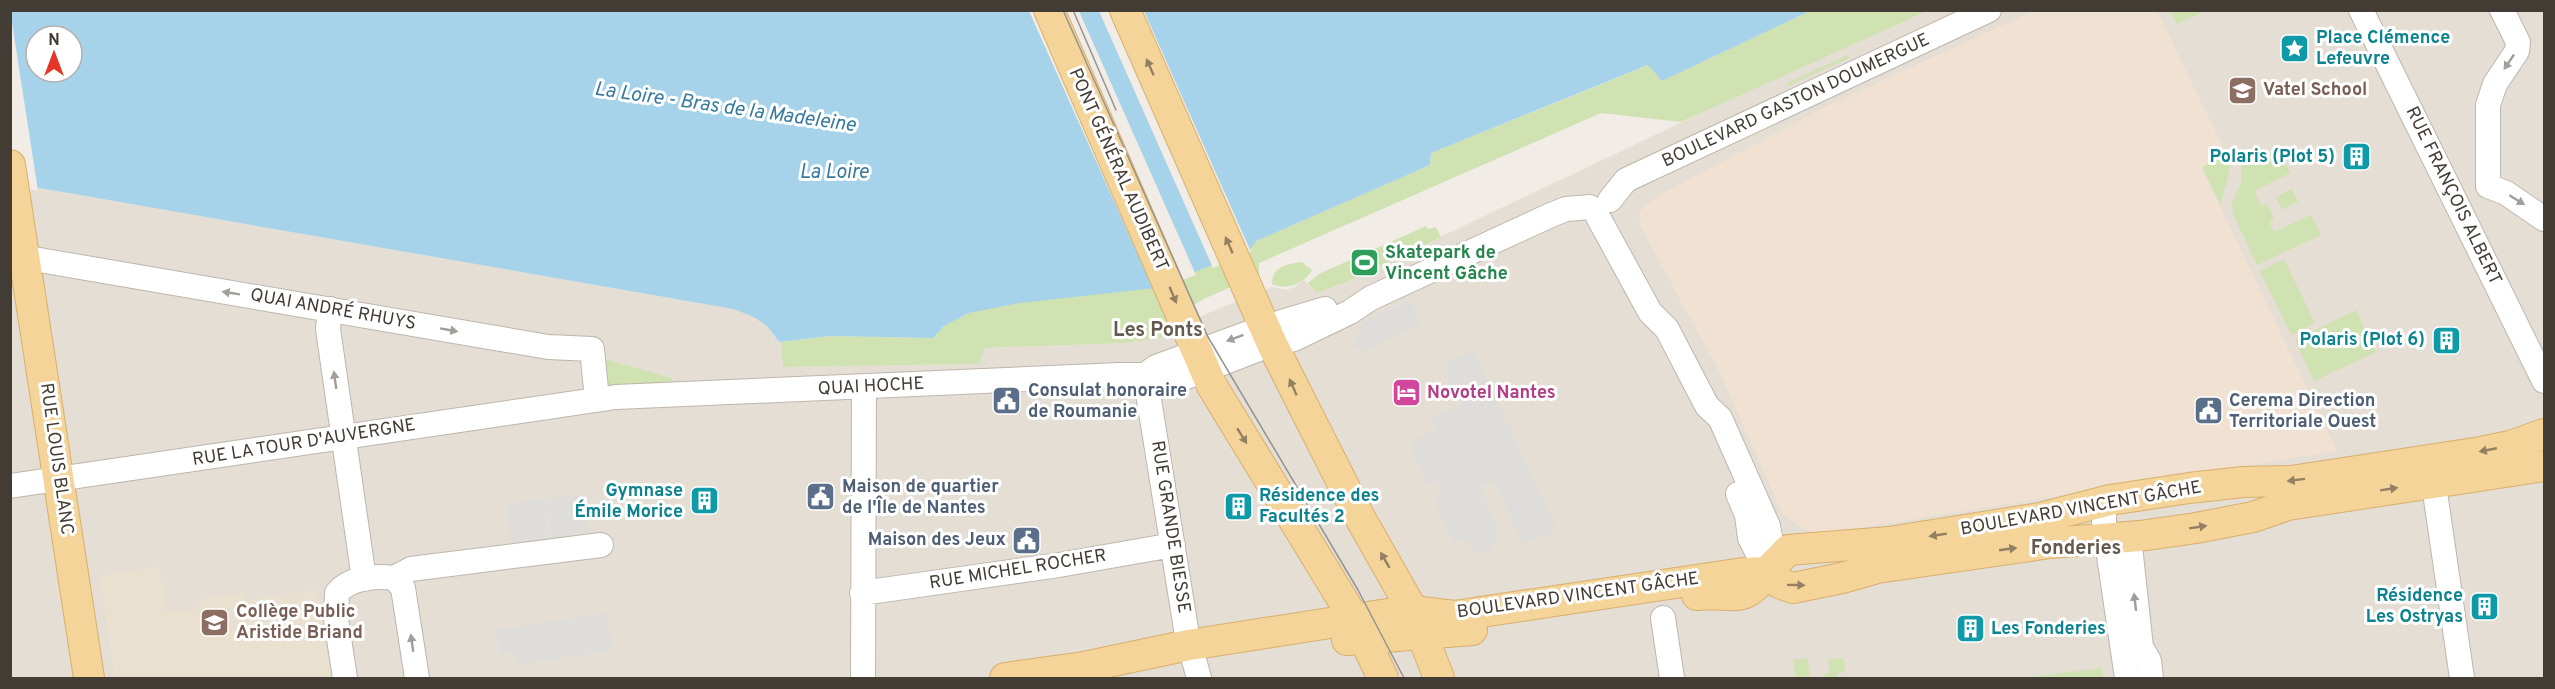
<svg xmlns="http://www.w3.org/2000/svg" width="2555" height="689" font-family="Overpass,sans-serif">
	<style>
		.residential { fill: #e4ded4 }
		.commercial { fill: #f1e1d2 }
		.education { fill: #e9e0d0 }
		.green { fill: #d0e2b1 }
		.parking { fill: #dfddda }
		.water { fill: #a6d3e9; fill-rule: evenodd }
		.pier { fill: #f1ece5 }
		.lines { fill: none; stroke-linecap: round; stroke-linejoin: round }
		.minor-casing { stroke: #beb6ac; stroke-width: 26 }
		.major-casing { stroke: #d8af6c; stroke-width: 32 }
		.minor { stroke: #fff; stroke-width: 24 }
		.major { stroke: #f5d49a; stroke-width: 30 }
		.tram { stroke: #949494; stroke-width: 1.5 }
		.oneway { fill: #a19e9a }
		.oneway2 { fill: #938062 }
		.labels { text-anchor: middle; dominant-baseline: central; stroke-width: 6; stroke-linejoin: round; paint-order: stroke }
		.culture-label { font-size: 18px; font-weight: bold; fill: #0d838f; stroke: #fff; text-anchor: end }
		.education-label { font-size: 18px; font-weight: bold; fill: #785e54; stroke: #fff; text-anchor: start }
		.street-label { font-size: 18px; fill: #433c35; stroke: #fff }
		.leisure-label { font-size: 18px; font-weight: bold; fill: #27864d; stroke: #fff; text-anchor: start }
		.service-label { font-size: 18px; font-weight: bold; fill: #4e5e75; stroke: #fff; text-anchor: start }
		.hotel-label { font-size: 18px; font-weight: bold; fill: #b23c85; stroke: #fff; text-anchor: start }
		.water-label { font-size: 20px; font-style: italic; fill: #377a9d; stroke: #fff }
		.neighbourhood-label { font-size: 20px; font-weight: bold; fill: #64594e; stroke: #fff }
	</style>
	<rect width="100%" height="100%" fill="#f1ece5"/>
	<!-- residential -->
	<path class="residential" d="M1927,11h617v667h-2533v-495l722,126 22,8 15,11 8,13 3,1 3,25 195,-3 6,-16 139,-5 38,-6 5,-7 105,-43 14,3 9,-3 9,-7 12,13 23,-8 417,-198z"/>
	<!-- commercial -->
	<path class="commercial" d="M2034,11h123l70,144 -25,13 135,283 -522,84 -32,-20 -63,-142 -81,-149 1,-13 19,-16 170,-90z"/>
	<!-- education -->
	<path class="education" d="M159,566l8,47 30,-4 2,-10 44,-6 1,8 74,-11 13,88h-216l-16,-102z"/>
	<!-- green -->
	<path class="green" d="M1810,11h117l-246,111 -80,-9 -342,150v11l-53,24 -39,22 -1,15 -3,2 -39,6 -139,5 -6,16 -196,3 -2,-25 48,-6 104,2 11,-12 25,-13 279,-63 8,-9 174,-76 1,-12 218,-88 13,16z
		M2170,11h35l-28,13z
		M1848,55l1,3 -61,28 -1,-3z
		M2279,149l11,24 -36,18 7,15 6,-2 7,15 -5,3 5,10 37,-17 10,20 -64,30 -24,-51 -1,-11 9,-20v-17z
		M2227,155c8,18 -5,33 -6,51l-19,-39z
		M2292,189l6,13 -16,8 -6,-13z
		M1426,226l2,3 8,-2 5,10 -97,46 -28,10 -8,-10 11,-9z
		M2284,259l31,64 -24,12 -31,-64z
		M1302,262l10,8c-7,13 -25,21 -40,14 0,-18 16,-20 30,-22z
		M2356,310l20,42 -62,29 -19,-41z
		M601,358l71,20v9l-67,1z
		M1807,658l3,18 -14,2 -3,-18z
		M1844,658l1,13 -7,2v5h-14v-4l6,-1 -2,-13z
		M2102,668l1,10h-81z"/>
	<!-- parking -->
	<path class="parking" d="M1410,300l12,24 -47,22 -9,6 -14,-4 11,-26z
		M1474,351l83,179 -34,14 -29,-63 -14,6 16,37 3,16 -9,2 1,9 -20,3 3,-9 -15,-7 -4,8 -21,-46 9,-5 -7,-14 -8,4 -19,-42 28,-13 -5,-13 29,-12 -18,-40z
		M584,494l6,49 -37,5 -7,-49z
		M544,499l6,49 -38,5 -6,-49z
		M607,613l6,37 -96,15 -2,-13 -15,2 -4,-24z"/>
	<!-- water -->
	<path class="water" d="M11,11h1799l-148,70 -14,-16 -217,88 -1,12 -174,76 -7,9 -93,38 -137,15 -50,10 -25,13 -11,12 -104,-2 -48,6 -3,-1c-11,-20 -26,-25 -45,-32l-722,-126zM36,36h36v36h-36z"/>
	<!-- pier -->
	<path class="pier" d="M1029,11h50l117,264 -42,16z
		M1099,11h45l107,241 -38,16z
		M11,16l27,175 -28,-5z"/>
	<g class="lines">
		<defs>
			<path id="minor" d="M2361,10l183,371
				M2488,186v-81l7,-21 22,-33 1,-9 -16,-32
				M2488,186l18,7 38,26
				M1610,200l16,-20 363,-170
				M1598,217l52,95 17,17 40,77 13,12 48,108 2,11 -3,35
				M10,255l538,92 44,2 5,50
				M330,309l-2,20 36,250
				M1145,375l42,260 12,43
				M1145,375l11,-8 109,-40 60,-18
				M2431,465l31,213
				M10,486l606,-89 503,-22h26l25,6 11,-2 91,-35 22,-5 56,-27 21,-14 180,-83 15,-6 24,-2
				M1738,494l9,21 3,23 17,34
				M2104,502v20l23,156
				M2129,537l12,110 8,14 2,17
				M394,578l17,-9 190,-24
				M862,593l197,-28 114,-20
				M1663,618l9,60
				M345,678l-9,-59 1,-26c12,-15 38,-18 57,-15l9,10 14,90
				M863,678l1,-291"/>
			<path id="major" d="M1049,10l163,376 143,234 28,58
				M1125,10l147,334 87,172 54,95 26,67
				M10,165l79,513
				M1697,595c36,-4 46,12 70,-23l12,11 14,5 49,-10 35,-10 173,-25 90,-7 56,-8 57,-11 35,-12 256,-39
				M1347,640l125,-10
				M1005,678l79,-11 105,-22 211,-33 13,-1 41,5 289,-43 24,-1 21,-22 101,-8 151,-24 70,-18 79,-12 54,-6 48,-1 190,-29 29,-6 34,-12"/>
		</defs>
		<!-- minor casing -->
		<use href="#minor" class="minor-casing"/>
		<!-- major casing -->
		<use href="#major" class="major-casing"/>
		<!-- minor -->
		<use href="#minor" class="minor"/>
		<!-- major -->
		<use href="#major" class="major"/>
		<!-- tram -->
		<path class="tram" d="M1063,10l145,327 150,253 46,88
			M1073,10l43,100"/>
	</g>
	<!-- one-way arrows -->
	<defs><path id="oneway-solid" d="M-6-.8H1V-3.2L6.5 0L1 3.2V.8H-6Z" transform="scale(1.5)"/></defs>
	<g class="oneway">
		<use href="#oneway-solid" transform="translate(2509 62) rotate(124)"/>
		<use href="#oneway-solid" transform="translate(2517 200) rotate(32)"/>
		<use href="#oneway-solid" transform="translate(231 293) rotate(-171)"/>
		<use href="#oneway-solid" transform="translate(449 330) rotate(10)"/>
		<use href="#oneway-solid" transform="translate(1235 338) rotate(159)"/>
		<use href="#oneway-solid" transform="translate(335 380) rotate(-98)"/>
		<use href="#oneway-solid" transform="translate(2135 602) rotate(-97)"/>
		<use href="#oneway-solid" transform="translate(412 643) rotate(-98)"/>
	</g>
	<g class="oneway2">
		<use href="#oneway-solid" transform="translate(1150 67) rotate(-114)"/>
		<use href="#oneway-solid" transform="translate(1229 245) rotate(-114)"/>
		<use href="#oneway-solid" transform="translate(1173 295) rotate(67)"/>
		<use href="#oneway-solid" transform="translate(1293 387) rotate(-114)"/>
		<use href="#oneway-solid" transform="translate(1242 436) rotate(58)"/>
		<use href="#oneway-solid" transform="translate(2488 450) rotate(169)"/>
		<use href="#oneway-solid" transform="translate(2296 480) rotate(173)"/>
		<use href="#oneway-solid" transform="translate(2389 489) rotate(-9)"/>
		<use href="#oneway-solid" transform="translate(2198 527) rotate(-9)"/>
		<use href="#oneway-solid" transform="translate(1938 535) rotate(171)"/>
		<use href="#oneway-solid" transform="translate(2008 549) rotate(-8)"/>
		<use href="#oneway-solid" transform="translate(1385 560) rotate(-120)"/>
		<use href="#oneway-solid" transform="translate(1796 585) rotate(1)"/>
	</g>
	<!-- icons -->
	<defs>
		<symbol id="sight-square" viewBox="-11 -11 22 22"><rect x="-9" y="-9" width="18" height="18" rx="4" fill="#0f9aa8" stroke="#fff"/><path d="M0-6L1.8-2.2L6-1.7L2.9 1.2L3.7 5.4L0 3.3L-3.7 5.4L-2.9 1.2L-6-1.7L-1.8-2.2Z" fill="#fff"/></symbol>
		<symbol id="university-square" viewBox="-11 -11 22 22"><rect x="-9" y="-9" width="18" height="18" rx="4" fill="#8d6e63" stroke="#fff"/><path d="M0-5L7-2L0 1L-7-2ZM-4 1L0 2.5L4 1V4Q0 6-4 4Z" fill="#fff"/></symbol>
		<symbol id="building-square" viewBox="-11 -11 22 22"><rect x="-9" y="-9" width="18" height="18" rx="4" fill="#0f9aa8" stroke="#fff"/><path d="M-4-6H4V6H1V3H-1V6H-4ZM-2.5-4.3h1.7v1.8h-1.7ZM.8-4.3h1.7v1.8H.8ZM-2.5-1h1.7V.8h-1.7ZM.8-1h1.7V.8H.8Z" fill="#fff"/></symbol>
		<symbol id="stadium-square" viewBox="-11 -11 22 22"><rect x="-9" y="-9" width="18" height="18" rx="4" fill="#2e9e5b" stroke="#fff"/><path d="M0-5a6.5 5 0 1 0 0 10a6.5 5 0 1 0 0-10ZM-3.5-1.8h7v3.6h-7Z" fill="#fff"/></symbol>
		<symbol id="hotel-square" viewBox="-11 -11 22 22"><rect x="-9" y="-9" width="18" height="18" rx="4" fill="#d1479c" stroke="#fff"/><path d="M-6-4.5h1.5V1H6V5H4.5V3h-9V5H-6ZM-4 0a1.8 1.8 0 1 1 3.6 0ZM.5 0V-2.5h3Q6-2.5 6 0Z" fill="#fff"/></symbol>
		<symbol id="civic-square" viewBox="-11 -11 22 22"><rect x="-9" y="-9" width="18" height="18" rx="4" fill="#5c6f8a" stroke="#fff"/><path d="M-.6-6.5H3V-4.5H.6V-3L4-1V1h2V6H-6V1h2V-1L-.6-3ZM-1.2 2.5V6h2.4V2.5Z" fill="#fff"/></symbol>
		<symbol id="school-square" viewBox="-11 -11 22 22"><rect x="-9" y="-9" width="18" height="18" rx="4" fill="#8d6e63" stroke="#fff"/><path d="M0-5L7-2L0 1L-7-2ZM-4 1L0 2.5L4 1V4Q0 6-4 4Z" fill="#fff"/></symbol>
	</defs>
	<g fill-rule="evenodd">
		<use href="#sight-square" x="2278" y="32" width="33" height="33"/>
		<use href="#university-square" x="2226" y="74" width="33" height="33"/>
		<use href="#building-square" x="2340" y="140" width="33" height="33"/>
		<use href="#stadium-square" x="1348" y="246" width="33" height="33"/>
		<use href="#building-square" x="2430" y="324" width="33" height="33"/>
		<use href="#hotel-square" x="1390" y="376" width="33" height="33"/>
		<use href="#civic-square" x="990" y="384" width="33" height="33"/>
		<use href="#civic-square" x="2192" y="394" width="33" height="33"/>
		<use href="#civic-square" x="804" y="480" width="33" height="33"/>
		<use href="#building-square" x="688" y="484" width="33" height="33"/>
		<use href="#building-square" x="1222" y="490" width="33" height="33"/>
		<use href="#civic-square" x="1010" y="524" width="33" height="33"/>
		<use href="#building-square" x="2468" y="590" width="33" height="33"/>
		<use href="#school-square" x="198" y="606" width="33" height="33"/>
		<use href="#building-square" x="1954" y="612" width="33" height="33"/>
	</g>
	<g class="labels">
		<!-- culture labels -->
		<g class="culture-label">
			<text x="2316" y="38" text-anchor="start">Place Clémence<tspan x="2316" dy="21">Lefeuvre</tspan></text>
			<text x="2335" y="157">Polaris (Plot 5)</text>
			<text x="2425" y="340">Polaris (Plot 6)</text>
			<text x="683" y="491">Gymnase<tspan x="683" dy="21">Émile Morice</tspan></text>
			<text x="1259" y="496" text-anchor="start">Résidence des<tspan x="1259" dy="21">Facultés 2</tspan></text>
			<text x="2463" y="596">Résidence<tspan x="2463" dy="21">Les Ostryas</tspan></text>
			<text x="1991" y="629" text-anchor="start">Les Fonderies</text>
		</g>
		<!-- education labels -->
		<g class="education-label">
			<text x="2263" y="90">Vatel School</text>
			<text x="236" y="612">Collège Public<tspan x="236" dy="21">Aristide Briand</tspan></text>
		</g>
		<!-- street labels -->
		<g class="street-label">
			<text transform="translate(1796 101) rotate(-25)">BOULEVARD GASTON DOUMERGUE</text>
			<text transform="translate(1118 170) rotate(66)">PONT GÉNÉRAL AUDIBERT</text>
			<text transform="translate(2453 196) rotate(64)">RUE FRANÇOIS ALBERT</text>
			<text transform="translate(333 310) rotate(10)">QUAI ANDRÉ RHUYS</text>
			<text transform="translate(871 387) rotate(-3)">QUAI HOCHE</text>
			<text transform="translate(304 443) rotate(-9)">RUE LA TOUR D'AUVERGNE</text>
			<text transform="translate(56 459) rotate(82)">RUE LOUIS BLANC</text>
			<text transform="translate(2081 509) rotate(-10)">BOULEVARD VINCENT GÂCHE</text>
			<text transform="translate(1170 527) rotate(81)">RUE GRANDE BIESSE</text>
			<text transform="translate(1018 570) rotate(-9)">RUE MICHEL ROCHER</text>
			<text transform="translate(1578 596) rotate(-8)">BOULEVARD VINCENT GÂCHE</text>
		</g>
		<!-- leisure labels -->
		<g class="leisure-label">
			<text x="1385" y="253">Skatepark de<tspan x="1385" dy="21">Vincent Gâche</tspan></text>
		</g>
		<!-- service labels -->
		<g class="service-label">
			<text x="1028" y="391">Consulat honoraire<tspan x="1028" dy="21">de Roumanie</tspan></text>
			<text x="2229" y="401">Cerema Direction<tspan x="2229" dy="21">Territoriale Ouest</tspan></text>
			<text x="842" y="487">Maison de quartier<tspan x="842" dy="21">de l'Île de Nantes</tspan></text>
			<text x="1006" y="540" text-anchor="end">Maison des Jeux</text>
		</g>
		<!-- hotel labels -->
		<g class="hotel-label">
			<text x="1427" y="393">Novotel Nantes</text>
		</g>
		<!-- water labels -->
		<g class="water-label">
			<text transform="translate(725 108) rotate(8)">La Loire - Bras de la Madeleine</text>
			<text x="834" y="173">La Loire</text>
		</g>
		<!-- neighbourhood labels -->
		<g class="neighbourhood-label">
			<text x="1158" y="331">Les Ponts</text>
			<text x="2076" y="549">Fonderies</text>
		</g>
	</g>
	<!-- border -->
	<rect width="2555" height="689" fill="none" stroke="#433c35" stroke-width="24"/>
	<!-- north arrow -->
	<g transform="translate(54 54)"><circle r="28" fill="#ffffff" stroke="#b4b1ae" stroke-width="1.5"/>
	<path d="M0-4.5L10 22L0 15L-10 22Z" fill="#e63427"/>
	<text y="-9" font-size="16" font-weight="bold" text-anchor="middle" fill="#433c35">N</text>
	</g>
</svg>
